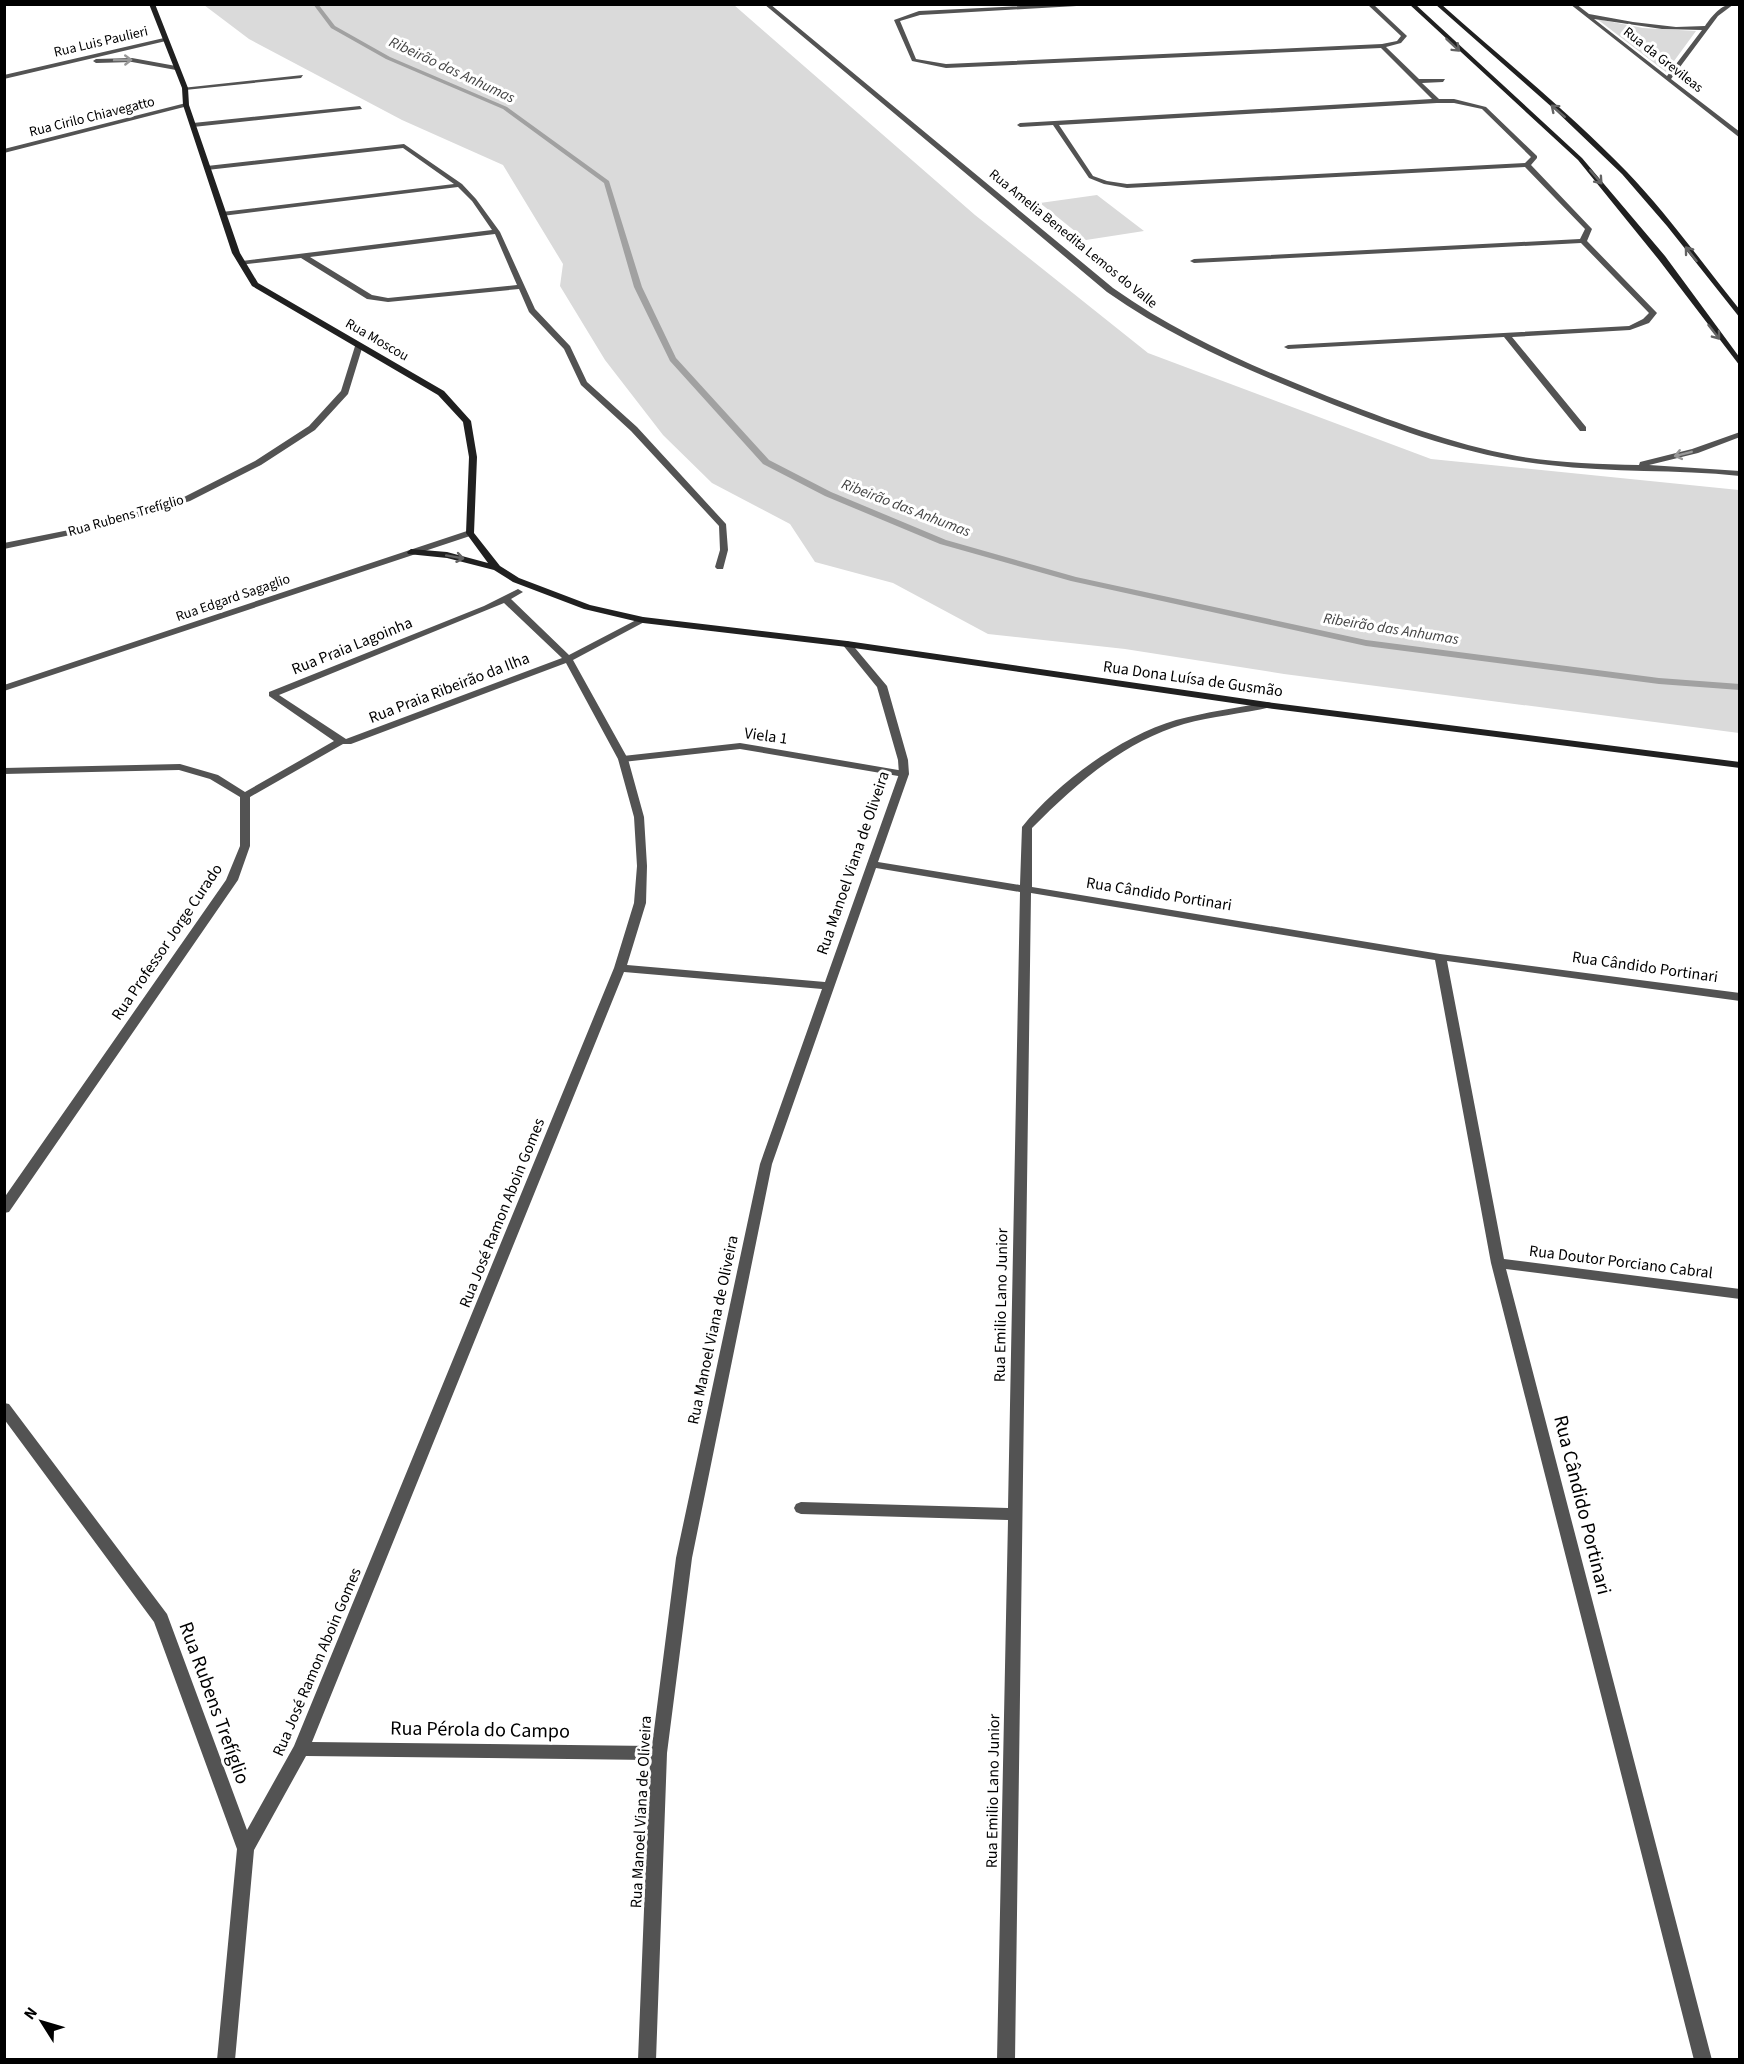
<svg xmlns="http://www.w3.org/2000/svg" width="1744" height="2064" font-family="'Source Sans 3',sans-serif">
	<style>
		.green { fill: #dadada }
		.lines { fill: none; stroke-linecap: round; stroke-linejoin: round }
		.stream { fill: #a1a1a1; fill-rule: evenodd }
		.lane { fill: #535353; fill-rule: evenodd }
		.street { fill: #535353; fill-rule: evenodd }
		.secondary { fill: #202020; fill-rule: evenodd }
		.oneway { stroke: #636363 }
		.oneway2 { stroke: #989898 }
		.labels { text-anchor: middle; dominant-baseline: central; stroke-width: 6; stroke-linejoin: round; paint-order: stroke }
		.far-street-label { font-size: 14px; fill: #000; stroke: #fff }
		.far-water-label { font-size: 15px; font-style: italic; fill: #424242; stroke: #fff }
		.street-label { font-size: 16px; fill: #000; stroke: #fff }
		.near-street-label { font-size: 20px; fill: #000; stroke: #fff }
	</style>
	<rect width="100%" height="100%" fill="#fff"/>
	<!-- green -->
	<path class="green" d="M204,5h530l241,210 173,138 283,106 308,31v243l-455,-59 -159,-25 -137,-15 -95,-51 -78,-21 -25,-38 -78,-41 -49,-48 -58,-75 -45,-74 3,-22 -60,-99 -101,-45 -153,-81z
		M1597,19l46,9 53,3 -30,41z
		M1097,195l47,36 -58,9 -46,-37z"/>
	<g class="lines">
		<!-- stream -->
		<path class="stream" d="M313,4h5l17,22 55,31 117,50 102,74 33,106 34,71 93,102 62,32 115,48 130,37 290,63 293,38 81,6v6l-81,-6 -293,-38 -295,-65 -131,-37 -115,-48 -62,-32 -93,-103 -36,-74 -30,-104 -101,-74 -117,-50 -55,-31z"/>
		<!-- lane -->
		<path class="lane" d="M740,743l164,28 5,3 -5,3 -164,-28 -117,13 -5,-3 5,-3z"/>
		<!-- street -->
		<path class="street" d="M764,4h6l343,284c66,47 139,78 214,108 62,24 124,48 190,60 40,7 82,8 122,9l1,-3 52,-13 48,-17v5l-42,16 -49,12 91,6v5c-64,-7 -128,-3 -191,-11 -79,-8 -154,-36 -227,-65 -75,-30 -148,-61 -215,-108z
			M1063,4h48l-191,11 -20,6 16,38 30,5 436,-20 15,-3 4,-5 -34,-32h6l34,32 -6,7 -15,4 33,32h26l-2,3 -21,1 17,16h15l32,8 51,49v2l-6,7 61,64 -5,12 70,72 -8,10 -19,7 -118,7 74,90v4h-6l-76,-94 -216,12 -4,-2 4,-2 341,-19 14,-7 6,-6 -68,-70 -387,20 -4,-2 4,-2 386,-20 5,-10 -60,-62 -398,21 -23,-4 -15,-6 -36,-53 -33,2 -3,-2 3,-2 412,-24 -51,-51 -435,20 -34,-7 -18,-41 25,-9zM1437,103h17l28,6 49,48 -6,6 -398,21 -20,-3 -14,-5 -34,-51z
			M1570,4h6l13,10 44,8 43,5 29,-1c7,-10 16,-22 29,-22l-16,12 -47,63 69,53v6zM1594,19l68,10 40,1 -35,46z
			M164,38l2,3 -162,38v-4z
			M132,58l44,8 3,2 -3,2 -44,-8 -36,1 -3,-2 3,-2z
			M303,75l-2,3 -116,12 -3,-2z
			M186,103l2,3 -184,47v-4z
			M360,106l2,3 -169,18 -3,-2 3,-2z
			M404,144l58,40 14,15 24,33 35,77 35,37 17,36 50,45 89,97 2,26 -5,19h-6l-2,-2 5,-17 -1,-24 -88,-95 -50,-46 -17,-36 -35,-37 -10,-23 -131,13 -21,-3 -66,-41 -62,7v-4h3l250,-31 -20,-29 -14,-14 -236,29 -3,-2 3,-2 232,-28 -51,-36 -196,22 -3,-2 3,-2zM495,234l22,51 -129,13 -16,-3 -62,-38z
			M356,343l7,2 -15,49 -33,36 -54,35 -71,36 -91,28 -95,20v-6l90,-18 90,-28 71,-36 54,-35 32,-35z
			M470,530l4,3 -1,2 -469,156v-6z
			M518,589l5,3 -12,7 58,56 71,-37 3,-1 5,3 -75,40 55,99 16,58 3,49 -1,37 -19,62 198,17 74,-208 -1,-14 -21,-73 -35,-43 5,-3 3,1 37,44 21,74 1,14 -31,88 142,23 2,-58c35,-44 99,-91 154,-107 30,-8 61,-12 91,-18l4,1v4c-29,7 -59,9 -87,17 -61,18 -108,60 -152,104v59l408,67 300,39v8l-293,-40 57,298 236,30v10l-234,-30 206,791h-18l-203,-797 -56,-303 -404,-67 -16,1167h-18l11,-540 -207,-6 -5,-2 -2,-4 2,-4 5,-2 207,6 12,-616 -144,-24 -104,296 -80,394 -25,195 -11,307h-18l12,-300 -344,-4 -52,94 -19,210h-18l20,-211 -83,-227 -150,-203v-16l5,1 158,210 80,216 47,-84 320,-778 20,-65 3,-37 -3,-49 -16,-58 -52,-96 -215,81h-8l-93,53v49l-12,34 -229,332 -5,1v-15l222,-318 14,-34v-49l-30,-18 -31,-9 -175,4v-6l176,-4 38,11 27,17 89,-51 -65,-45v-4l215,-86zM504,603l58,55 -216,81 -67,-44zM624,972l198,17 -62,175 -84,394 -24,188 -340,-4z"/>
		<!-- secondary -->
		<path class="secondary" d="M149,4h6l33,84 1,17 51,148 18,30 186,108 27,30 6,36 -3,76 26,33 19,12 71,27 53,12 204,24 420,61 473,60v6l-473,-60 -420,-61 -204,-24 -59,-14 -71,-27 -19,-12 -47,-12 -39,-4 -1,-2 4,-3 36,3 41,11 -22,-30 3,-76 -6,-35 -25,-27 -186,-109 -20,-33 -49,-148 -1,-17z
			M1409,4h6l167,154 83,98 75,102v8l-81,-106 -81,-100z
			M1435,4h6c63,56 128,108 186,168 41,43 76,92 113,138v8l-73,-92 -45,-52 -68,-65z"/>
	</g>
	<!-- one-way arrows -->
	<defs><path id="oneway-shaft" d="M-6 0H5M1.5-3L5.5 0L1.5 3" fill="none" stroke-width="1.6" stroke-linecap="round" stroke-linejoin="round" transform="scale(1.5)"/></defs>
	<g class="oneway">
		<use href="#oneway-shaft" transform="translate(1453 45) rotate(43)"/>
		<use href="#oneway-shaft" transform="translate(1558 111) rotate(-139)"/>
		<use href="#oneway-shaft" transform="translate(1596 177) rotate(49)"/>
		<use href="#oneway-shaft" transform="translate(1691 254) rotate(-128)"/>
		<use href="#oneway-shaft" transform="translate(1714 332) rotate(52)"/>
		<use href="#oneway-shaft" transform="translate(455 557) rotate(10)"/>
	</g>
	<g class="oneway2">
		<use href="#oneway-shaft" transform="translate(123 60) rotate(-1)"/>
		<use href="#oneway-shaft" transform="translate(1683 454) rotate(166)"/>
	</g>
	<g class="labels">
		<!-- far-street labels -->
		<g class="far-street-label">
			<text transform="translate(101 42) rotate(-13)">Rua Luis Paulieri</text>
			<text transform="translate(1663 60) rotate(38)">Rua da Grevileas</text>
			<text transform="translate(92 117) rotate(-14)">Rua Cirilo Chiavegatto</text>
			<text transform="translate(1073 239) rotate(39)">Rua Amelia Benedita Lemos do Valle</text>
			<text transform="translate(377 340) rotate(30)">Rua Moscou</text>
			<text transform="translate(126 516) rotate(-16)">Rua Rubens Trefíglio</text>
			<text transform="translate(233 598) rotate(-19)">Rua Edgard Sagaglio</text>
		</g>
		<!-- far-water labels -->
		<g class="far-water-label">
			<text transform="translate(452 70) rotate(25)">Ribeirão das Anhumas</text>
			<text transform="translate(906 508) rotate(21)">Ribeirão das Anhumas</text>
			<text transform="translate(1391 629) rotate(9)">Ribeirão das Anhumas</text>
		</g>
		<!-- street labels -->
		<g class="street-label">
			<text transform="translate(352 646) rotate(-22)">Rua Praia Lagoinha</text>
			<text transform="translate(1193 679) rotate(8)">Rua Dona Luísa de Gusmão</text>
			<text transform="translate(449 688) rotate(-21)">Rua Praia Ribeirão da Ilha</text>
			<text transform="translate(766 736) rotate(8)">Viela 1</text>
			<text transform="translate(853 863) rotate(-71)">Rua Manoel Viana de Oliveira</text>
			<text transform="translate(1159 894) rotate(9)">Rua Cândido Portinari</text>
			<text transform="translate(167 942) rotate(-56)">Rua Professor Jorge Curado</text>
			<text transform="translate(1645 967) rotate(8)">Rua Cândido Portinari</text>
			<text transform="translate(502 1213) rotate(-68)">Rua José Ramon Aboin Gomes</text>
			<text transform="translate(1621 1262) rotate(7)">Rua Doutor Porciano Cabral</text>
			<text transform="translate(1001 1305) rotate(-89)">Rua Emilio Lano Junior</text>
			<text transform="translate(713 1330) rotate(-78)">Rua Manoel Viana de Oliveira</text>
			<text transform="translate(317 1662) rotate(-67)">Rua José Ramon Aboin Gomes</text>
			<text transform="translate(993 1791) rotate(-89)">Rua Emilio Lano Junior</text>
			<text transform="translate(641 1812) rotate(-87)">Rua Manoel Viana de Oliveira</text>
		</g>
		<!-- near-street labels -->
		<g class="near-street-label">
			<text transform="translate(1582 1505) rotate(76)">Rua Cândido Portinari</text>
			<text transform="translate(214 1703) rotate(70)">Rua Rubens Trefíglio</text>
			<text transform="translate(480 1730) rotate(1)">Rua Pérola do Campo</text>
		</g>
	</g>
	<!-- border -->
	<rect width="1744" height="2064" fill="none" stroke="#000000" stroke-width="12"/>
	<!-- north arrow -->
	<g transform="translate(42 2022) rotate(307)" stroke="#ffffff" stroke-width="4.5" paint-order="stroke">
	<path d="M0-4.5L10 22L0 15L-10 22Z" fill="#000000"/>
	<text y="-9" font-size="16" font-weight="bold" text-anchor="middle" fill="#000000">N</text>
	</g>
</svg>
